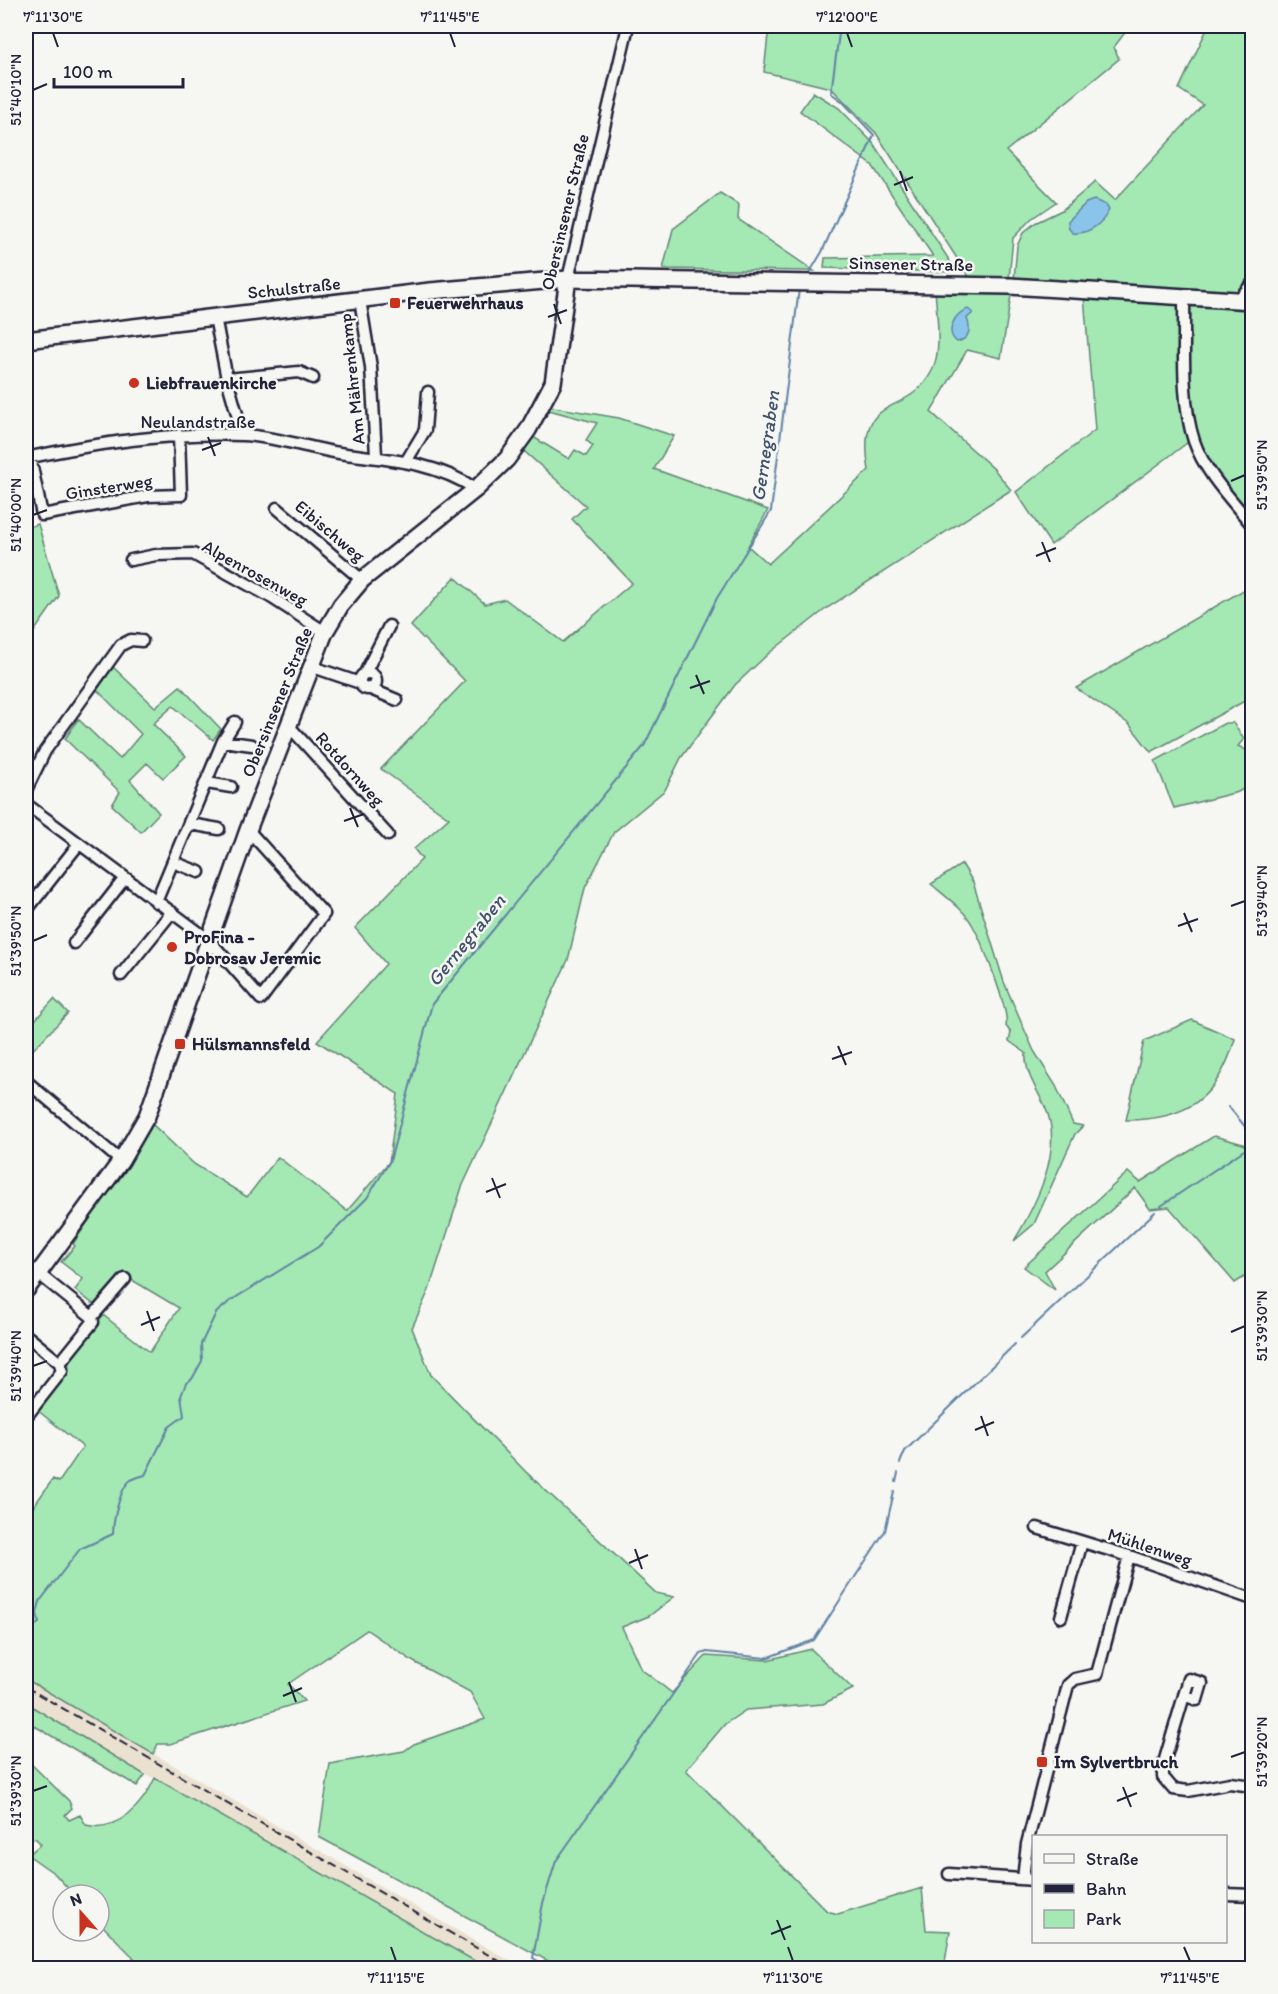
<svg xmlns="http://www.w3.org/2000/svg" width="1278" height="1994" font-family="Itim,sans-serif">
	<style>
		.built { fill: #ebe1d1 }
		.green { fill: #a4e8b3; stroke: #638577; stroke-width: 1.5 }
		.water { fill: #8bc4ea; stroke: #6183a4; stroke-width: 1.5 }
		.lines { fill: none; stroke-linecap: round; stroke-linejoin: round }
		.stream { stroke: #6183a4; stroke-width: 2 }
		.street-casing { stroke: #22223b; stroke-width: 15 }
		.secondary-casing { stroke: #22223b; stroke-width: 20 }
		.street { stroke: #f6f6f2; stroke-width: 10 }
		.secondary { stroke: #f6f6f2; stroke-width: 15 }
		.rail { stroke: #22223b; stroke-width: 2; stroke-dasharray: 9 4.5; stroke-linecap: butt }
		.ticks { fill: none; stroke: #22223b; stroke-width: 2 }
		.poi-dot { fill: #c8321e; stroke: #f6f6f2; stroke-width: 2 }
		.labels { text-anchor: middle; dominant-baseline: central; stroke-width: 5; stroke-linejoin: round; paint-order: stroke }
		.street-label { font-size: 18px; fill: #22223b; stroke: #f6f6f2 }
		.poi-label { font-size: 18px; font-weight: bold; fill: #22223b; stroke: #f6f6f2; text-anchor: start }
		.water-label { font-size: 20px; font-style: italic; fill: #425370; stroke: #f6f6f2 }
		.neatline { fill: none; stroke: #22223b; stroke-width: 2 }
		.ticks-label { font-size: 15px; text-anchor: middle; fill: #22223b }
	</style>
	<rect width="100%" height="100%" fill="#f6f6f2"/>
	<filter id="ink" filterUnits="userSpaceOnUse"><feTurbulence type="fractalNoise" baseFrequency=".0167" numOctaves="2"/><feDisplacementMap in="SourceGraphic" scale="12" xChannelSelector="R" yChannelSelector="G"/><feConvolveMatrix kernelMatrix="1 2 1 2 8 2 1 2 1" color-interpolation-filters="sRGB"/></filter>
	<g filter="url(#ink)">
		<!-- built -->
		<path class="built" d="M26,1679l385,225 111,64h-35l-332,-190 -10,-3 -119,-72z"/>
		<!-- green -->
		<path class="green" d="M769,26h361l-16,21 5,12 -113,92 50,51 -25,17 -18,19 -4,41 -40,-2 -93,-144 -45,-45 -67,-16z
			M1199,26h53v253l-14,16 -224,-15 3,-34 6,-13 12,-10 27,-13 33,-28 20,18 88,-95 -24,-16 27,-58z
			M813,92l26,16 34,35 80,123 -3,6 -126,-4 1,-10 108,-2 -61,-91 -72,-54z
			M720,193l19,12 -1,14 76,52 -151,-2 10,-40z
			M935,288l77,1 -11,69 -34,-8 -36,62 63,57 17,21 -184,118 -59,46 -33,31 -54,73 -16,32 -51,42 -29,56 -17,72 -106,227 -33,103 -17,38 19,47 95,97 130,121 18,4 -25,19 -27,11 19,42 31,24 34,-37 61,4 44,-11 42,40 -30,15 -77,6 -21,14 -39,46 141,141 11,3 84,-26 4,42 24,1 -6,37h-383l-242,-131 11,-73 74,-13 10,-7 71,-25 -15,-27 -56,-30 -47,-32 -79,54 16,17 -134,43h-12l-5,10 -127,-75v-162l27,-38 6,3 24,-35 -46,-37 32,-41 -1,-10 35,-44 47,37 29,-44 -57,-34 -26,32 -21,-16 8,-11 -22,-17 14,-16 -2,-2 79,-120 42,40 53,33 31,-40 69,54 42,-49 9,-68 -81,-53 69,-77 -31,-36 67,-69 -8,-10 35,-31 -68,-49 84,-88 -54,-55 44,-49 30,27 20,-5 58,43 69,-59 -60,-64 14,-13 -61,-54 -3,-7 8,-10 39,24 6,-9 11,6 7,-10 -7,-6 11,-17 -52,-14 2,-3 72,12 55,18 -20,33 114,41 -20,36 20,18 101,-94c-14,-81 37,-49 63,-99 11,-22 4,-59 3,-83z
			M1084,296l97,5 10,139 -140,105 -35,-53 79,-62z
			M1189,302l63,4v219l-52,-71 -12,-52z
			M38,524l21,72 -33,47v-115z
			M1252,585v112l-101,55 -22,-28 -53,-36z
			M113,667l42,40 25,-21 41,43 -8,11 -40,-34 -20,18 33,32 -23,22 -16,-15 -17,17 29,33 -18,19 -29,-27 8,-13 -55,-53 13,-20 42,40 21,-25 -44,-44z
			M1225,723h8l11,16 -6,7 14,7v31l-14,8 -64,16 -19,-47z
			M962,864l11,18 31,100 14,33 16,36 22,35 17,38 10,2 -8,8 -41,90 -20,17c21,-35 50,-90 32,-132 -8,-19 -22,-36 -20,-56l-17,-12 2,-8 -5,-7c4,-15 -24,-84 -33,-100 -8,-16 -28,-30 -42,-42z
			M54,999l14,14 -42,44v-27z
			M1192,1020l43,19c-17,59 -48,81 -109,81l18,-79z
			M1214,1136l29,8 9,10v118l-17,11 -66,-76 -19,2 -15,-21 -90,83 10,19 -31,-23 104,-95 12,10z
			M26,1703l119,72 -8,11 -111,-65z
			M26,1759l43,42 3,7 -7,7 4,5 11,-5 6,10c32,8 57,-21 69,-47l332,190h-386l34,-9 -36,-37v-27h-25l-19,-21 -27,-19 13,-11 -6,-6 -9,6z"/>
		<!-- water -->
		<path class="water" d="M1094,200l12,5 3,5c-6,13 -21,25 -36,23l-4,-4 -1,-8 18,-18z
			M968,309l5,4 -6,5c4,11 3,21 -10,24 -13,-10 -2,-30 11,-33z"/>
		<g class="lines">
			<!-- stream -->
			<path class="stream" d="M810,272l12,-20 52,-117 -31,-33 -12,-9 9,-67
				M1229,1107l23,28
				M1161,1206l83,-56
				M1021,1338l134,-126
				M900,1463l5,-12 110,-107
				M896,1482l2,-9
				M26,1625l8,1 5,-3 -2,-10 3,-12 40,-52 33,-15c0,-13 7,-47 18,-54 4,-2 10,-4 14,-5l24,-48 15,-11 -3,-20 5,-13 6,-4 10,-18 -1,-17 15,-31 14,-12 88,-54 49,-49 23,-37 42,-157 212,-258 73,-148 54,-87 28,-222
				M26,1958l8,10
				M126,1968h11
				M550,1968l-17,-10 10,-55 13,-42 145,-207 6,-2 59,6 48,-18 71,-109 9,-39"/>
			<defs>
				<path id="street" d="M568,279l60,-253
					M1184,297c1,44 -4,102 10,144 11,32 38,59 58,84
					M360,300l11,67 5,88
					M1238,300l14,-16
					M215,317l12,62 16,56
					M227,379l72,-7 14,6
					M30,457l12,58 106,-19 33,-1 -2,-60
					M26,458c72,-15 143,-26 217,-23 35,2 68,14 103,19 47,6 88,8 130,35
					M407,460l18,-30 3,-38
					M277,508l85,72
					M131,560l25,-5 37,-1 76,42 56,36
					M310,666l50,17
					M365,673l24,-47
					M360 681a8 8 0 1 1 16 0a8 8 0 1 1-16 0Z
					M368,688l29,12
					M288,725l100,110
					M223,741l29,4
					M207,783l24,4
					M26,790l19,-39 76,-106 10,-5 11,1
					M26,804l183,136 52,59 63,-85 -76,-84
					M190,824l29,5
					M173,862l26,10
					M156,902l67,-161 12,-19
					M26,911l52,-66
					M74,943l51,-65
					M121,975l51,-63
					M26,1081l95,80
					M39,1274l53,43 1,5 -33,41
					M92,1317l33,-38
					M26,1335l34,28 2,8 -36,46
					M1037,1528l92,28 123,43
					M1061,1617l21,-75
					M1184,1695l13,5 5,-17 -13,-4 -26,87v11l10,12 15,2 42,-8 22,3
					M949,1874l85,6
					M1023,1879l4,-35 41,-159 7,-6 22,-5 32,-118
					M1226,1894l26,1"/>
				<path id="secondary" d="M26,340l404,-49 138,-12 442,7 242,15
					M26,1290l95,-129 26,-45 101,-286 77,-198 16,-27 21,-25 114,-91 31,-30 21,-29 25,-47 15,-104"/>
			</defs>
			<!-- street casing -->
			<use href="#street" class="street-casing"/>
			<!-- secondary casing -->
			<use href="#secondary" class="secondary-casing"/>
			<!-- street -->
			<use href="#street" class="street"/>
			<!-- secondary -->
			<use href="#secondary" class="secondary"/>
			<!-- rail -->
			<path class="rail" d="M26,1687l485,281"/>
		</g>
	</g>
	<!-- ticks -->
	<path class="ticks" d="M53,33l5,14M450,33l5,14M847,33l5,14M33,90l14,-6M900,171l7,20M894,185l19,-8M554,304l7,20M548,317l19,-7M208,437l7,19M202,450l19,-7M1231,481l14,-6M33,515l14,-5M1042,542l8,20M1036,556l20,-8M696,675l8,19M690,688l20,-7M350,808l8,19M344,821l20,-7M1231,906l14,-5M1184,913l8,19M1178,926l20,-7M33,941l14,-6M838,1046l8,19M832,1059l20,-7M492,1178l8,20M486,1192l20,-8M147,1311l7,20M141,1325l19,-8M1231,1332l14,-6M33,1366l14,-5M981,1416l7,20M975,1430l19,-8M635,1549l7,20M629,1563l19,-8M289,1682l7,20M283,1696l19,-8M1231,1757l14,-5M1123,1787l8,20M33,1791l14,-5M1117,1801l20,-8M777,1920l8,20M771,1934l20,-8M391,1947l5,14M788,1947l5,14M1184,1947l6,14"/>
	<!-- markers -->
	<g class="poi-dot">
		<rect x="389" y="297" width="12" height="12" rx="3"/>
		<circle cx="134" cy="383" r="6"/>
		<circle cx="172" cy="947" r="6"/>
		<rect x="174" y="1038" width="12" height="12" rx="3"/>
		<rect x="1036" y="1756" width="12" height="12" rx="3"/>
	</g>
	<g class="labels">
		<!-- street labels -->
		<g class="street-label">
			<text transform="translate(565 212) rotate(-77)">Obersinsener Straße</text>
			<text transform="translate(911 264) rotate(1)">Sinsener Straße</text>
			<text transform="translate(294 288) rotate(-6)">Schulstraße</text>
			<text transform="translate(352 379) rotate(-96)">Am Mährenkamp</text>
			<text x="198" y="422">Neulandstraße</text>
			<text transform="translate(109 487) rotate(-9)">Ginsterweg</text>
			<text transform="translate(330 531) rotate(40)">Eibischweg</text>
			<text transform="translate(255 573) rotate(29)">Alpenrosenweg</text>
			<text transform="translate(277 702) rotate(-68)">Obersinsener Straße</text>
			<text transform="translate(350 769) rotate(48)">Rotdornweg</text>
			<text transform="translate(1150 1547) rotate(18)">Mühlenweg</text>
		</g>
		<!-- poi labels -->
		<g class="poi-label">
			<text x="407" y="303">Feuerwehrhaus</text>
			<text x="146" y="383">Liebfrauenkirche</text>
			<text x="184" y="937">ProFina -<tspan x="184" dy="21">Dobrosav Jeremic</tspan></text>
			<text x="192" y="1044">Hülsmannsfeld</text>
			<text x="1054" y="1762">Im Sylvertbruch</text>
		</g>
		<!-- water labels -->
		<g class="water-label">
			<text transform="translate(765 446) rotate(-82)">Gernegraben</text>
			<text transform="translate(466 940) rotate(-51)">Gernegraben</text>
		</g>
	</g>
	<!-- margin -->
	<rect width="1278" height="1994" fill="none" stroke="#f6f6f2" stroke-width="66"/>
	<!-- legend -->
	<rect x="1032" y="1835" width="195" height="108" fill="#f6f6f2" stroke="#a1a1a9" stroke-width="1.5"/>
	<rect x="1044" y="1854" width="30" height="9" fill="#f6f6f2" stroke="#a1a1a9" stroke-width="1.5"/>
	<text x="1086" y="1865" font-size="18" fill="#22223b">Straße</text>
	<rect x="1044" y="1884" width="30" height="9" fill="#22223b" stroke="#a1a1a9" stroke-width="1.5"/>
	<text x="1086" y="1895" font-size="18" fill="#22223b">Bahn</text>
	<rect x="1044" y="1910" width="30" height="18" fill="#a4e8b3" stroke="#a1a1a9" stroke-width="1.5"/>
	<text x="1086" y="1925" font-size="18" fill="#22223b">Park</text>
	<!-- north arrow -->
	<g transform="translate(81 1913) rotate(339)"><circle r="28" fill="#f6f6f2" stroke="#a1a1a9" stroke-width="1.5"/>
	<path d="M0-4.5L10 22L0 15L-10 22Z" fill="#c8321e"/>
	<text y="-9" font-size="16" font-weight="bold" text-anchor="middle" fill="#22223b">N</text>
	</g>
	<!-- scale -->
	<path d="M54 78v9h129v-9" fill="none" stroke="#22223b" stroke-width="3"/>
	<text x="63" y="78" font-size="18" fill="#22223b" stroke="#f6f6f2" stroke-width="4.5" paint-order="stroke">100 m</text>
	<rect x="33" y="33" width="1212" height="1928" class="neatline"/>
	<g class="ticks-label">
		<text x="53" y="22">7°11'30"E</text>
		<text x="450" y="22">7°11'45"E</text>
		<text x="847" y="22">7°12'00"E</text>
		<text transform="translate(16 90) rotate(-90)" y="5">51°40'10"N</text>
		<text transform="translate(1262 475) rotate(-90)" y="5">51°39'50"N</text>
		<text transform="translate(16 515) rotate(-90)" y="5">51°40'00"N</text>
		<text transform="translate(1262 901) rotate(-90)" y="5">51°39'40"N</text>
		<text transform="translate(16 941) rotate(-90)" y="5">51°39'50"N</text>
		<text transform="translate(1262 1326) rotate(-90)" y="5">51°39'30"N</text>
		<text transform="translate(16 1366) rotate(-90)" y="5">51°39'40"N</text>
		<text transform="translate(1262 1752) rotate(-90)" y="5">51°39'20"N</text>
		<text transform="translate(16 1791) rotate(-90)" y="5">51°39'30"N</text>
		<text x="396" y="1983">7°11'15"E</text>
		<text x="793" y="1983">7°11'30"E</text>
		<text x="1190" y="1983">7°11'45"E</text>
	</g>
</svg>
